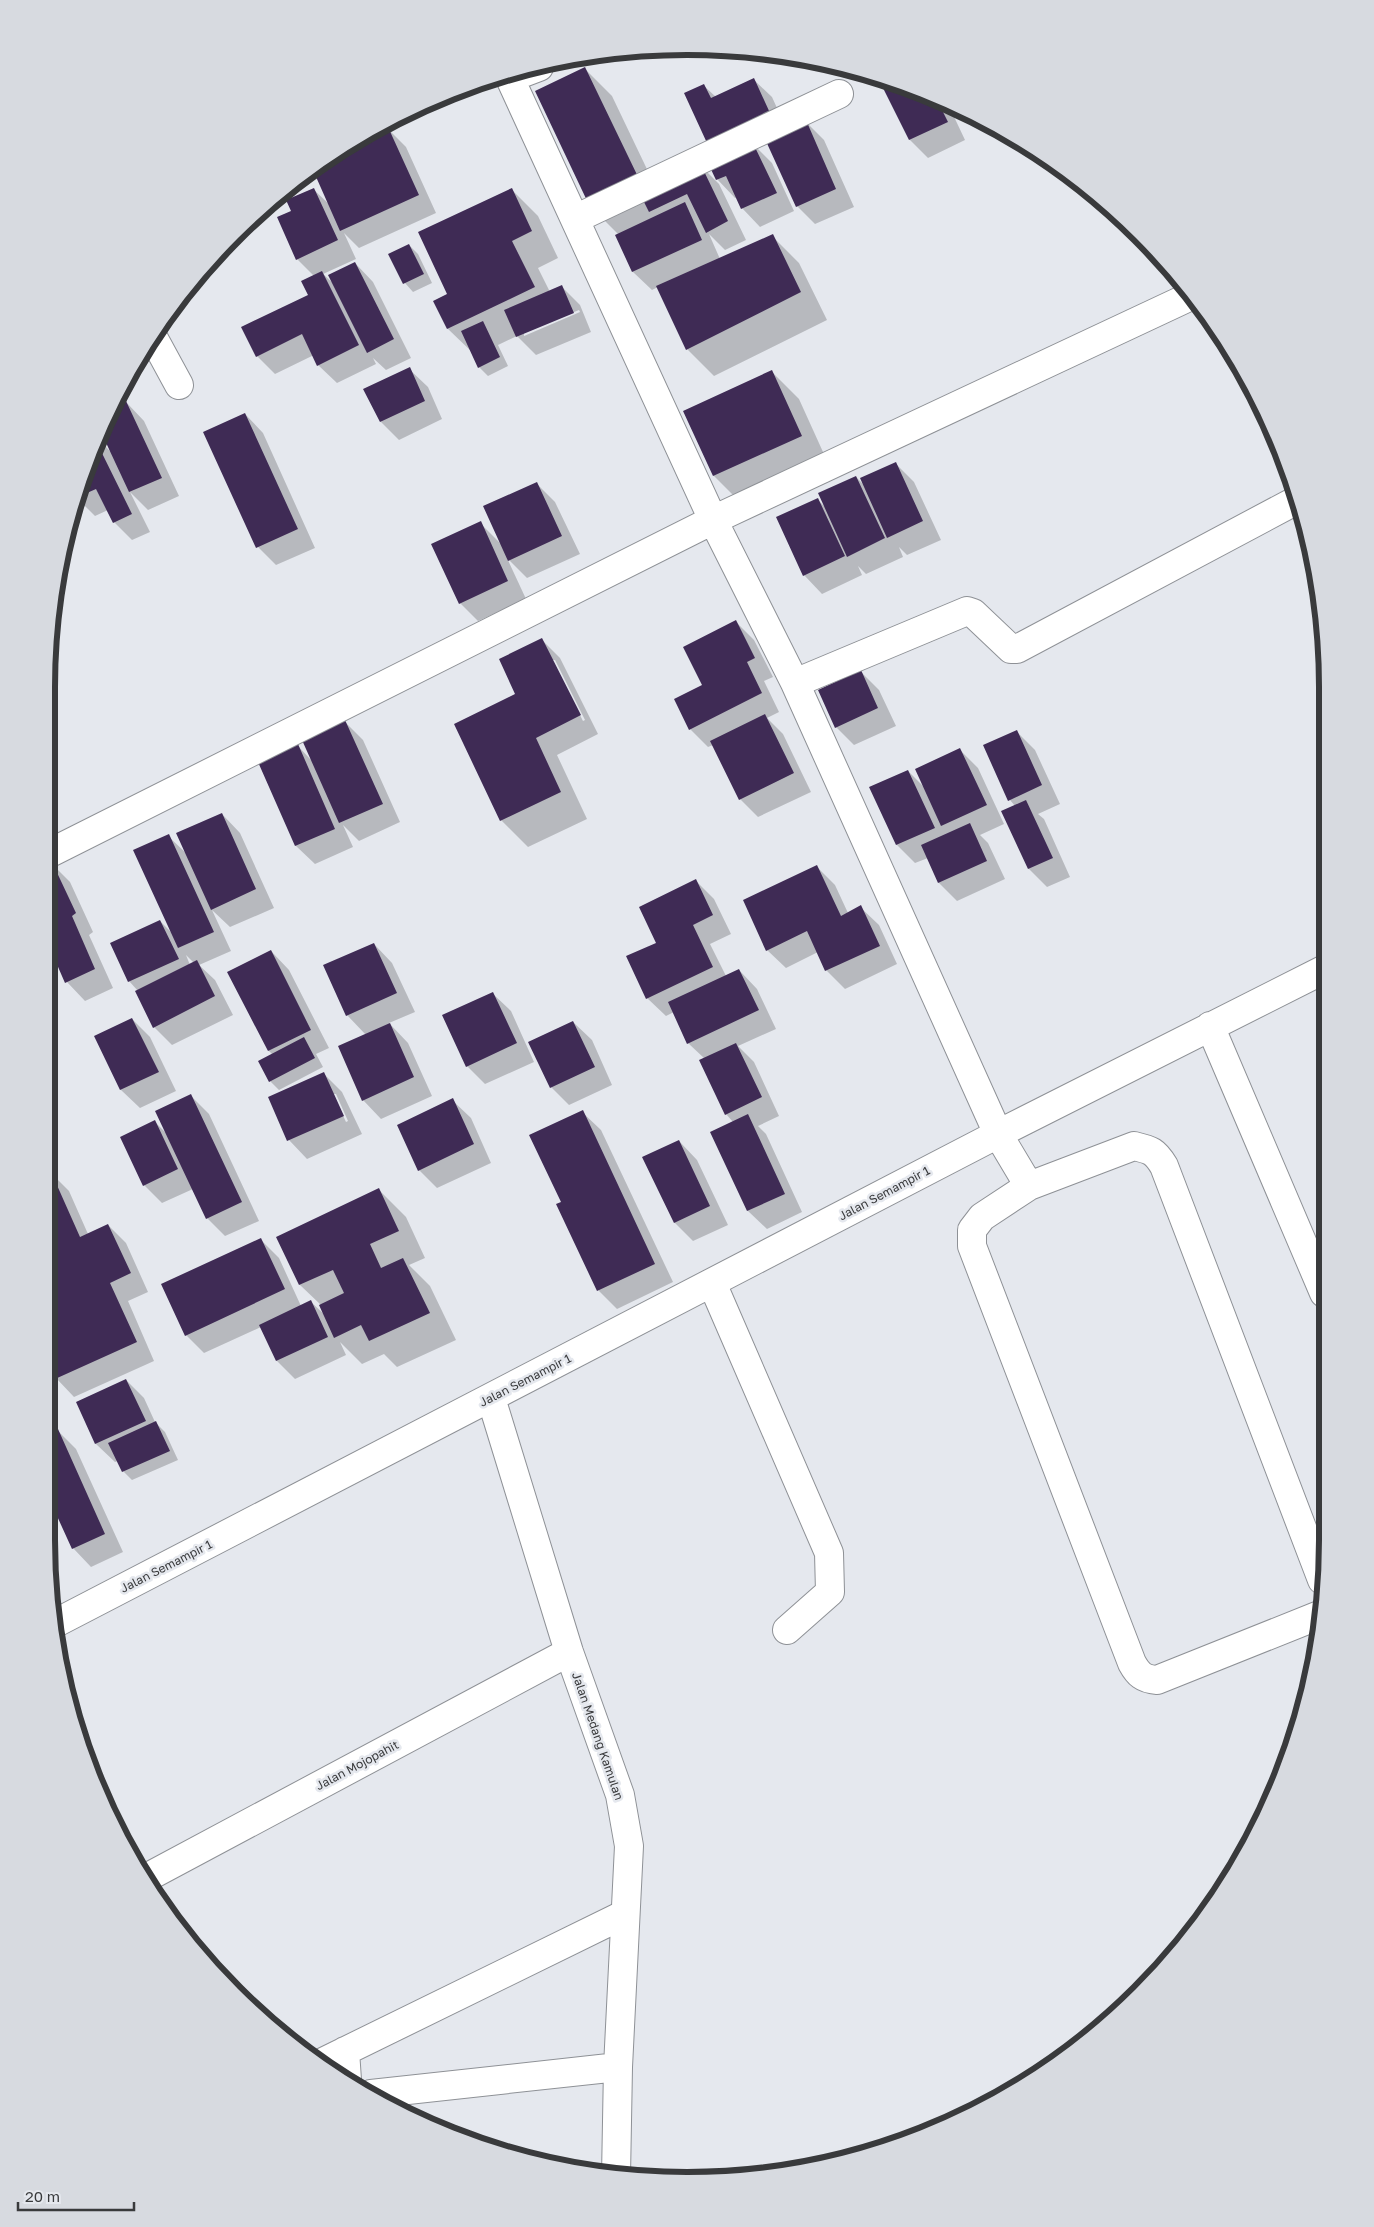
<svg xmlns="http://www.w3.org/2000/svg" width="1374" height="2227" font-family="'Golos Text',sans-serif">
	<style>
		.shadow { fill: #0003; fill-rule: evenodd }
		.building { fill: #3f2b55 }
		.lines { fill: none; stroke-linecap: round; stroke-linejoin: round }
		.minor-casing { stroke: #8e9196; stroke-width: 30 }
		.minor { stroke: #fff; stroke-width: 28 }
		.labels { text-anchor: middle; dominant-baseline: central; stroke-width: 5; stroke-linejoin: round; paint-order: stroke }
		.street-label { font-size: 12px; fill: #393a3c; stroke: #e5e8ee }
		.rim { fill: none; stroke: #393a3c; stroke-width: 6 }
	</style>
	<rect width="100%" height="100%" fill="#e5e8ee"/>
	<!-- shadow -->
	<path class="shadow" d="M585,69l27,27 44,92 45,-22 18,18 27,56 -21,10 -16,-16 11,25 52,-23 27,27 28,57 -113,56 -27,-27 -29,-62 -6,3 -19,-18 -17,-37 2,-1 -27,-27z
		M880,78l68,26 17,36 -37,18 -18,-18z
		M753,79l19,18 15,33 19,-8 18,18 30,67 -39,17 -18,-18 -30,-65 -12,5 17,17 22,48 -34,16 -18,-19 -5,-11 -2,1 -18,-19 -14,-94 13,12z
		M444,97l2,5 -58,27 18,18 30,66 -77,35 -15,-15 12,26 -33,15 10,9 22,-20 18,19 38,76 -25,12 -13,-12 3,6 -39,19 -19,-18 -4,-10 -39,19 -18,-18 53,-61 4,-19 -17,-17 -5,-48 21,-22 17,16 44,-70 -4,-4z
		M511,189l27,27 20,42 -20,10 12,24 12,-5 18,18 11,27 -55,23 -19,-19 -19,9 10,21 -20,10 -9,-9 -6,-14 -25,-24 -13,-27 14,-8zM579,310l1,2 -56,24v-3z
		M409,245l9,9 14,29 -19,9 -8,-9 -15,-28z
		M409,369l19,18 14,32 -43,21 -18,-18z
		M772,372l27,27 29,64 -87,40 -27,-27 -30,-64z
		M126,402l18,19 35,75 -31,14 -18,-18 20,40 -18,8 -18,-18 -6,-12 -13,6 -16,-16 16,-58 2,-4 14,14 -9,-21 13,-24z
		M245,414l18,19 52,115 -39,17 -18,-18z
		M896,464l18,18 27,58 -34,15 -8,-8 4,10 -37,17 -8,-8 4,9 -40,19 -18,-19 14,-75 8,8 30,-31 8,8z
		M536,483l19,19 25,52 -53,24 -20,-20 19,41 -48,22 -18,-18 20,-80 21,21z
		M736,622l18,18 19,37 -9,4 15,31 -12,6 16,16 28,58 -53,25 -18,-18 -27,-54 -5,2 -18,-18z
		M52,627l5,10 -5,2z
		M542,640l18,18 38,76 -41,21 30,64 -59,28 -27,-27zM552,660h3l30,60 -2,1z
		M861,672l18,18 17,36 -42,19 -18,-18z
		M345,722l18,18 37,82 -41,19 -16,-16 10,22 -38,17 -19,-18 -37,-83 38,-18 15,16z
		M1017,732l18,18 25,54 -22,10 6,5 26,58 -23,10 -18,-18 -26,-58 12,-5 -5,-6 -25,-54z
		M960,750l18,18 26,56 -24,11 8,8 17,36 -48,22 -18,-18 -11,-25 -13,5 -18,-18 -26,-57 37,-17 16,16z
		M222,814l18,19 34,75 -44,19 -18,-17 19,41 -32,14 16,15 18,35 -61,30 -18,-18 -16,-36 -9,-10 31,-60 12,12 -4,-97 19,18zM186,955l8,8 -4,2z
		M52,864l18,18 23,50 -4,3 24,53 -28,13 -18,-19 -15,-33z
		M817,867l18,18 13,28 12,-6 19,18 18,39 -52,25 -19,-19 -8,-18 -32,16 -19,-18z
		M696,881l18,18 17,35 -21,10 16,32 13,-6 18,19 19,40 -38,17 16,16 25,54 -21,10 8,8 36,78 -35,17 -19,-18 -36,-78 21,-11 -7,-8 -21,-55 -17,-16 -14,-31 -8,4 -19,-18 10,-55z
		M374,944l18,19 23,49 -26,11 19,20 24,53 -51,23 -18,-19 3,-65 -19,-20z
		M271,951l18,19 40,78 -13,6 7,13 -44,23 -9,-9 3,-26 -4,-4z
		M492,993l19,18 23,51 -49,22 -18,-18z
		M132,1019l18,18 26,54 -36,17 -19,-18 -25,-54z
		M573,1022l19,18 20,45 -43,20 -18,-18z
		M324,1074l18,18 20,42 -55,25 -18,-19 -19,-42zM333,1094h3l12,27 -2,1z
		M191,1096l18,18 50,107 -34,15 -18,-18 -14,-29 -31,14 -18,-18 11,-63 12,12z
		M452,1100l19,18 20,45 -54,25 -18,-18z
		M582,1112l19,18 72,152 -56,27 -18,-18 -41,-87 4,-2z
		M679,1141l18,19 31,65 -35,16 -18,-18 -31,-65z
		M52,1174l17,17 19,43 20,-9 18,18 22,49 -20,9 26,60 -80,36 -18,-19 -4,-9z
		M379,1190l27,27 19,41 -16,7 21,21 26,54 -59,27 -13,-13 -22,10 -22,-22 6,13 -51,24 -18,-18 -16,-34 -57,26 -18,-18 74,-96 19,19 22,48 10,-4 14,13 -4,-10 -21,-20 -22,-48z
		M126,1380l18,18 11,24 10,10 13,28 -46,20 -9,-9 -5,-10 -3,1 -19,-18 -19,-42z
		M57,1430l19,19 47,103 -32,15 -18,-19 -21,-46v-69z"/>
	<!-- building -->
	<path class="building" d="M585,67l56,116 -51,24 -55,-116z
		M754,78l16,35 -63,30 -23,-50 20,-9 7,14z
		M878,78l59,22 11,22 -39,18z
		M806,120l30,69 -40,18 -31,-68z
		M388,127l31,68 -79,36 -27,-61 35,-25z
		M753,143l24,50 -36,16 -15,-33 -10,4 -8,-17z
		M701,165l27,56 -22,12 -19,-39 -38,18 -9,-18z
		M314,188l24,52 -42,20 -19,-43 14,-6 -5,-11z
		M512,188l20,43 -20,10 23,46 -88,42 -14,-28 14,-7 -29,-62z
		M685,202l17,38 -70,32 -17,-37z
		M773,234l28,58 -115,58 -30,-64z
		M409,244l15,30 -21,10 -15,-30z
		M355,262l39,77 -27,14 -39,-78z
		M322,271l37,74 -42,21 -15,-32 -46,23 -15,-30 67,-32 -7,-14z
		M562,285l12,28 -58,24 -12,-27z
		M483,321l17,36 -22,11 -17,-37z
		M410,367l15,34 -45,21 -17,-33z
		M772,370l30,66 -89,40 -30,-65z
		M126,401l36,77 -33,14 -28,-60 15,-27z
		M245,413l53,116 -42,19 -53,-116z
		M96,441l36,73 -19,9 -17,-34 -16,7z
		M896,462l27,59 -36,17 -27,-60z
		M856,476l29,62 -38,19 -29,-64z
		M537,482l25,54 -54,25 -25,-55z
		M818,498l27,58 -42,20 -27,-59z
		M481,521l27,60 -49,23 -28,-60z
		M736,620l19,38 -8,4 15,31 -73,37 -15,-31 28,-14 -19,-38z
		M542,638l39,77 -45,23 25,54 -61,29 -46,-97 61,-30 -16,-35z
		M861,670l17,38 -43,20 -17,-38z
		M765,714l29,59 -55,27 -29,-59z
		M345,720l38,84 -44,19 -37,-83z
		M1017,730l25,55 -34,16 -25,-56z
		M298,744l37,85 -40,17 -37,-84z
		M960,748l27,57 -46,21 -26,-57z
		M908,770l27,58 -39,17 -27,-58z
		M1026,800l27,58 -25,11 -27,-58z
		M222,813l34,76 -45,21 -35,-77z
		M970,823l17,38 -49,22 -17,-38z
		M169,834l45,98 -36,16 -45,-98z
		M52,862l24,51 -4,3 23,53 -30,14 -13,-30z
		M817,865l24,51 20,-11 19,41 -55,25 -18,-40 -41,20 -23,-51z
		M696,879l17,36 -20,10 20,42 -67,32 -20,-43 30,-13 -17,-36z
		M160,920l19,39 -51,23 -18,-39z
		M374,943l23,50 -51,23 -23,-51z
		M271,950l40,80 -43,21 -41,-79z
		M197,960l18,36 -62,32 -18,-37z
		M739,969l20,41 -72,34 -19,-42z
		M493,992l24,51 -51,24 -24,-52z
		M132,1018l27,54 -39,18 -26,-54z
		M573,1021l22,46 -45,21 -22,-46z
		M390,1023l24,54 -52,24 -24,-55z
		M304,1037l11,21 -46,24 -11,-21z
		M736,1043l26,54 -37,18 -26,-55z
		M324,1072l20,44 -57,25 -19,-44z
		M191,1094l51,108 -36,17 -51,-108z
		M453,1098l21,46 -56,27 -21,-46z
		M583,1110l72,154 -58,27 -41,-87 5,-2 -32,-67z
		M748,1114l37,80 -38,17 -37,-79z
		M155,1120l23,49 -35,17 -23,-49z
		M679,1140l31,66 -36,17 -32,-66z
		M52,1174l28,63 28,-13 23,49 -21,10 27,59 -82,37 -3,-7z
		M379,1188l20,43 -29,13 11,24 22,-10 27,55 -61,28 -8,-16 -27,13 -15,-33 25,-12 -11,-23 -34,15 -23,-48z
		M261,1238l24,51 -100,47 -24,-52z
		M311,1300l17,37 -52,24 -17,-36z
		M126,1379l20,42 -51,23 -19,-42z
		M156,1421l14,30 -48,21 -14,-29z
		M58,1429l47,105 -33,15 -20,-44v-73z"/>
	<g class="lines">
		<defs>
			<path id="minor" d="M508,74l205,446 82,163 203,451 31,52 -47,31 -10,13v16l160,417c6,11 11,16 25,17l165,-66
				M510,78l29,-11
				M575,219l264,-125
				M154,339l25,46
				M795,683l172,-72 6,2 38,36h6l280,-149
				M52,852l661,-332 478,-224
				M1210,1026l114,267
				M1029,1186l105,-40c17,4 21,5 30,20l158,414
				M712,1283l117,270 1,39 -43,38
				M491,1398l78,254 51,143 9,51 -11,221 -2,109
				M52,1625l946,-491 327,-165
				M146,1878l423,-226
				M345,2051l2,29
				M321,2063l304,-149
				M371,2094l247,-27"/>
		</defs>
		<!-- minor casing -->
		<use href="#minor" class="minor-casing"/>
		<!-- minor -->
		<use href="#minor" class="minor"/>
	</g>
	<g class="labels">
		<!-- street labels -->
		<g class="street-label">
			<text transform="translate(884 1193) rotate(-28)">Jalan Semampir 1</text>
			<text transform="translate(525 1380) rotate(-27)">Jalan Semampir 1</text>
			<text transform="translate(166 1566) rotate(-27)">Jalan Semampir 1</text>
			<text transform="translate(598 1736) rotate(71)">Jalan Medang Kamulan</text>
			<text transform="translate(357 1765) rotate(-28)">Jalan Mojopahit</text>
		</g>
	</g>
	<!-- crop -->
	<path d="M0 0H1374V2227H0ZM687 55H687A632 632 0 0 1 1319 687V1540A632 632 0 0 1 687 2172H687A632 632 0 0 1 55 1540V687A632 632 0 0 1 687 55Z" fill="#d7dae0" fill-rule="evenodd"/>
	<path class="rim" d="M687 55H687A632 632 0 0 1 1319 687V1540A632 632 0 0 1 687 2172H687A632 632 0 0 1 55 1540V687A632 632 0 0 1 687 55Z"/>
	<!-- scale -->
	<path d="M18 2202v8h116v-8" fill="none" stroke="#393a3c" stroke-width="2.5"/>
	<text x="25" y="2202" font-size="15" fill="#393a3c" stroke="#e5e8ee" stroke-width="4" paint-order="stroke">20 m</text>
</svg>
